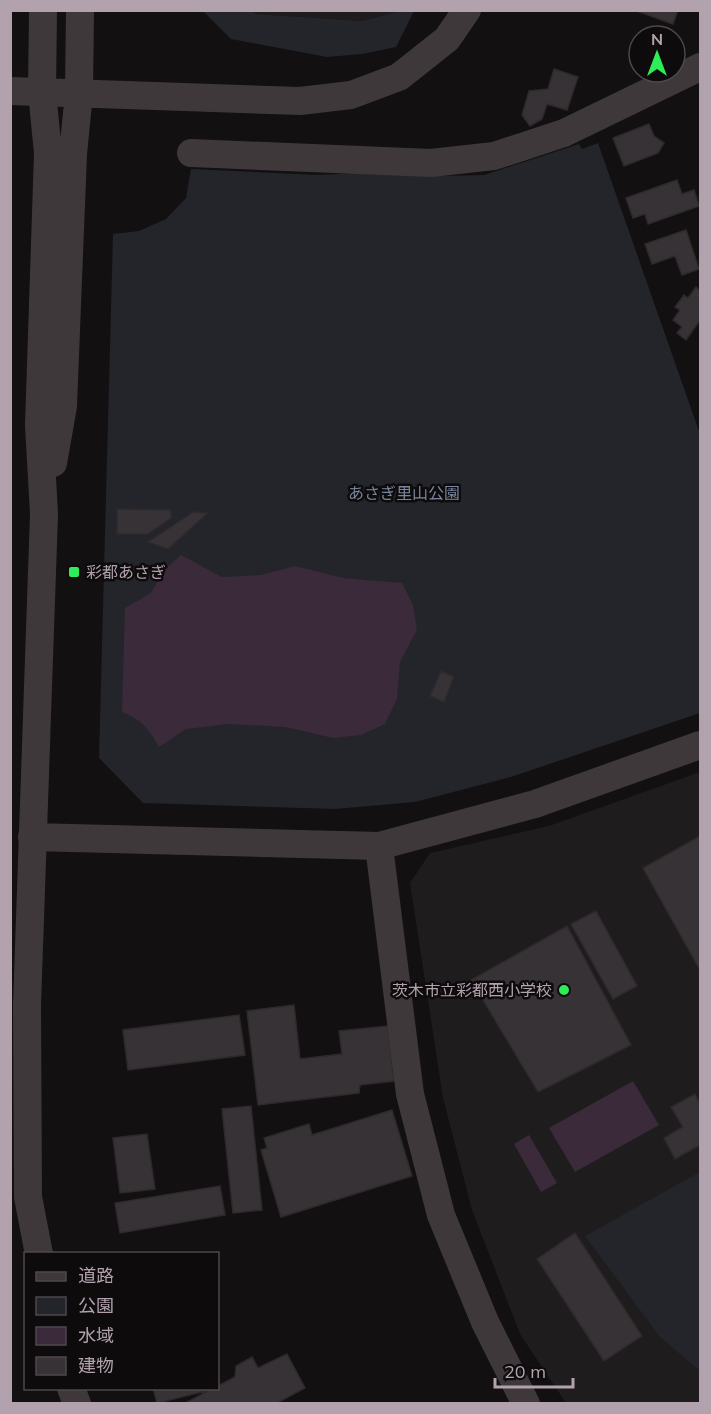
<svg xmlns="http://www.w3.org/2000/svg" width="711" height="1414" font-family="Mulish,'Noto Sans JP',sans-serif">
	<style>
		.built { fill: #1f1c1d }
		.green { fill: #23252b }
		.water { fill: #3a2a3a }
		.building { fill: #373235; stroke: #2e2a2c; stroke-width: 1.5 }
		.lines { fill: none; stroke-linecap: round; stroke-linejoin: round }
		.minor { stroke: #3e383b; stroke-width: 28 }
		.poi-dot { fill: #2ded59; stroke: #0d0b0c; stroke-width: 2 }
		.labels { text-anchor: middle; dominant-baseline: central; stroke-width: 5; stroke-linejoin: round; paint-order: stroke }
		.park-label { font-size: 16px; fill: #79869d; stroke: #0d0b0c }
		.poi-label { font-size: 16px; fill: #b2a2ae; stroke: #0d0b0c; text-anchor: start }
	</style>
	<rect width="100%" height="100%" fill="#121011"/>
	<!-- built -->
	<path class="built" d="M253,11h147l-38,10 -106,-7z
		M700,772v631h-134l-46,-69 -48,-124 -29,-112 -33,-215 20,-30 119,-27z"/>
	<!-- green -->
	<path class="green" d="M203,11h50l3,3 106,7 38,-10h14l-18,36 -34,7 -35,3 -96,-18z
		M598,143l102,291v279l-189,64 -96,25 -80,7 -192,-6 -44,-45 14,-524 26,-3 27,-12 20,-21 5,-29 126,6 43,-2 76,3 48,-1 95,-31 3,5z
		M700,1172v199l-40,-34 -75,-101z"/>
	<!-- water -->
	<path class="water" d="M181,555l41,22 39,-2 34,-9 48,12 59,5 11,22 4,25 -17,32 -3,37 -12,25 -24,11 -28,3 -48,-11 -57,-3 -42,5 -27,18c-10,-18 -17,-27 -37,-35l3,-104 26,-15 13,-23z
		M633,1081l26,44 -84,47 -26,-44z
		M529,1135l28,48 -16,9 -27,-48z"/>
	<!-- building -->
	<path class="building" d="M634,10h44l-5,14z
		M554,69l24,8 -11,33 -20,-6 -5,15 -12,7 -8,-11 7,-24 19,-2z
		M649,124l5,12 10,7 -6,10 -34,13 -11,-28z
		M677,180l5,14 12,-4 5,16 -51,18 -3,-10 -12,4 -7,-20z
		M686,230l13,39 -17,6 -7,-19 -23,8 -7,-20z
		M696,287l4,4v29l-14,20 -9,-7 5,-6 -9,-7 7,-10 -5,-3 9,-12 4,3z
		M117,509l54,1v8l-23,16h-31z
		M193,512l15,1 -40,36 -20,-7z
		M441,671l13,6 -10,25 -14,-6z
		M700,836v134l-57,-102z
		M596,911l41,75 -24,13 -42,-75z
		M567,926l64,119 -93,47 -67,-112z
		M294,1005l6,54 42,-5 -3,-23 49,-5 6,55 -34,4 -1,8 -101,12 -11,-94z
		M239,1015l6,40 -117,15 -5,-40z
		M695,1094l5,10v41l-25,14 -11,-21 19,-11 -12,-20z
		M251,1106l11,104 -29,3 -11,-104z
		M392,1110l20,66 -131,41 -20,-67 6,-2 -3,-10 45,-14 3,11z
		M147,1134l8,55 -35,4 -7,-55z
		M220,1186l5,29 -105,18 -5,-30z
		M575,1233l67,103 -38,25 -67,-102z
		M287,1354l18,34 -30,16h-91l29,-16h5v-2l17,-9 1,-11 16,-9 6,11z
		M153,1388h57v2l-53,13z"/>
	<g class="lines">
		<!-- minor -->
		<path class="minor" d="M10,91l290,10 51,-6 48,-18 48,-38 20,-29
			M191,153l240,10 63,-7 70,-23 136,-66
			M53,463l10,-57 10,-252 6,-61 1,-83
			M32,837l347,9 156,-42 165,-59
			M379,846l31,248 31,121 44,107 41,82
			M39,1254l-11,-57 -1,-192 17,-491 -5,-89 9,-272 -6,-61 1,-82
			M71,1388l6,16"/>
	</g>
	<!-- markers -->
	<g class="poi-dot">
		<rect x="68" y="566" width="12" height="12" rx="3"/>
		<circle cx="564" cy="990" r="6"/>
	</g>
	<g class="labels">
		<!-- park labels -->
		<g class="park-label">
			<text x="404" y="493">あさぎ里山公園</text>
		</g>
		<!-- poi labels -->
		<g class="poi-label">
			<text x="86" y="572">彩都あさぎ</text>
			<text x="552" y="990" text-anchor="end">茨木市立彩都西小学校</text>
		</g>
	</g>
	<!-- border -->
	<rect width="711" height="1414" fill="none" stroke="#b2a2ae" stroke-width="24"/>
	<!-- legend -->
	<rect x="24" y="1252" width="195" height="138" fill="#0d0b0c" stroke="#4f474d" stroke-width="1.5"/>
	<rect x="36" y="1272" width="30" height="9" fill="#3e383b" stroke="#4f474d" stroke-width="1.5"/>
	<text x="78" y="1282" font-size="18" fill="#b2a2ae">道路</text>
	<rect x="36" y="1297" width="30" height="18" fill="#23252b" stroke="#4f474d" stroke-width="1.5"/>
	<text x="78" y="1312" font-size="18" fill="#b2a2ae">公園</text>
	<rect x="36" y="1327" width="30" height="18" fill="#3a2a3a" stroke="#4f474d" stroke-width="1.5"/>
	<text x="78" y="1342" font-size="18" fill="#b2a2ae">水域</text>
	<rect x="36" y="1357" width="30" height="18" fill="#373235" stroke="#4f474d" stroke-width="1.5"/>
	<text x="78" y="1372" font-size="18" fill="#b2a2ae">建物</text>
	<!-- north arrow -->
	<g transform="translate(657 54)"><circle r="28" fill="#0d0b0c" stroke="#4f474d" stroke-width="1.5"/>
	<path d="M0-4.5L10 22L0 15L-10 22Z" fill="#2ded59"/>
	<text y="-9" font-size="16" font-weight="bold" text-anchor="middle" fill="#b2a2ae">N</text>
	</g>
	<!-- scale -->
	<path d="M495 1378v9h78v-9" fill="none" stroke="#b2a2ae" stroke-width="3"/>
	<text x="504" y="1378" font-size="18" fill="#b2a2ae" stroke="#0d0b0c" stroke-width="4.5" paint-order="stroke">20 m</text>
</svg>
